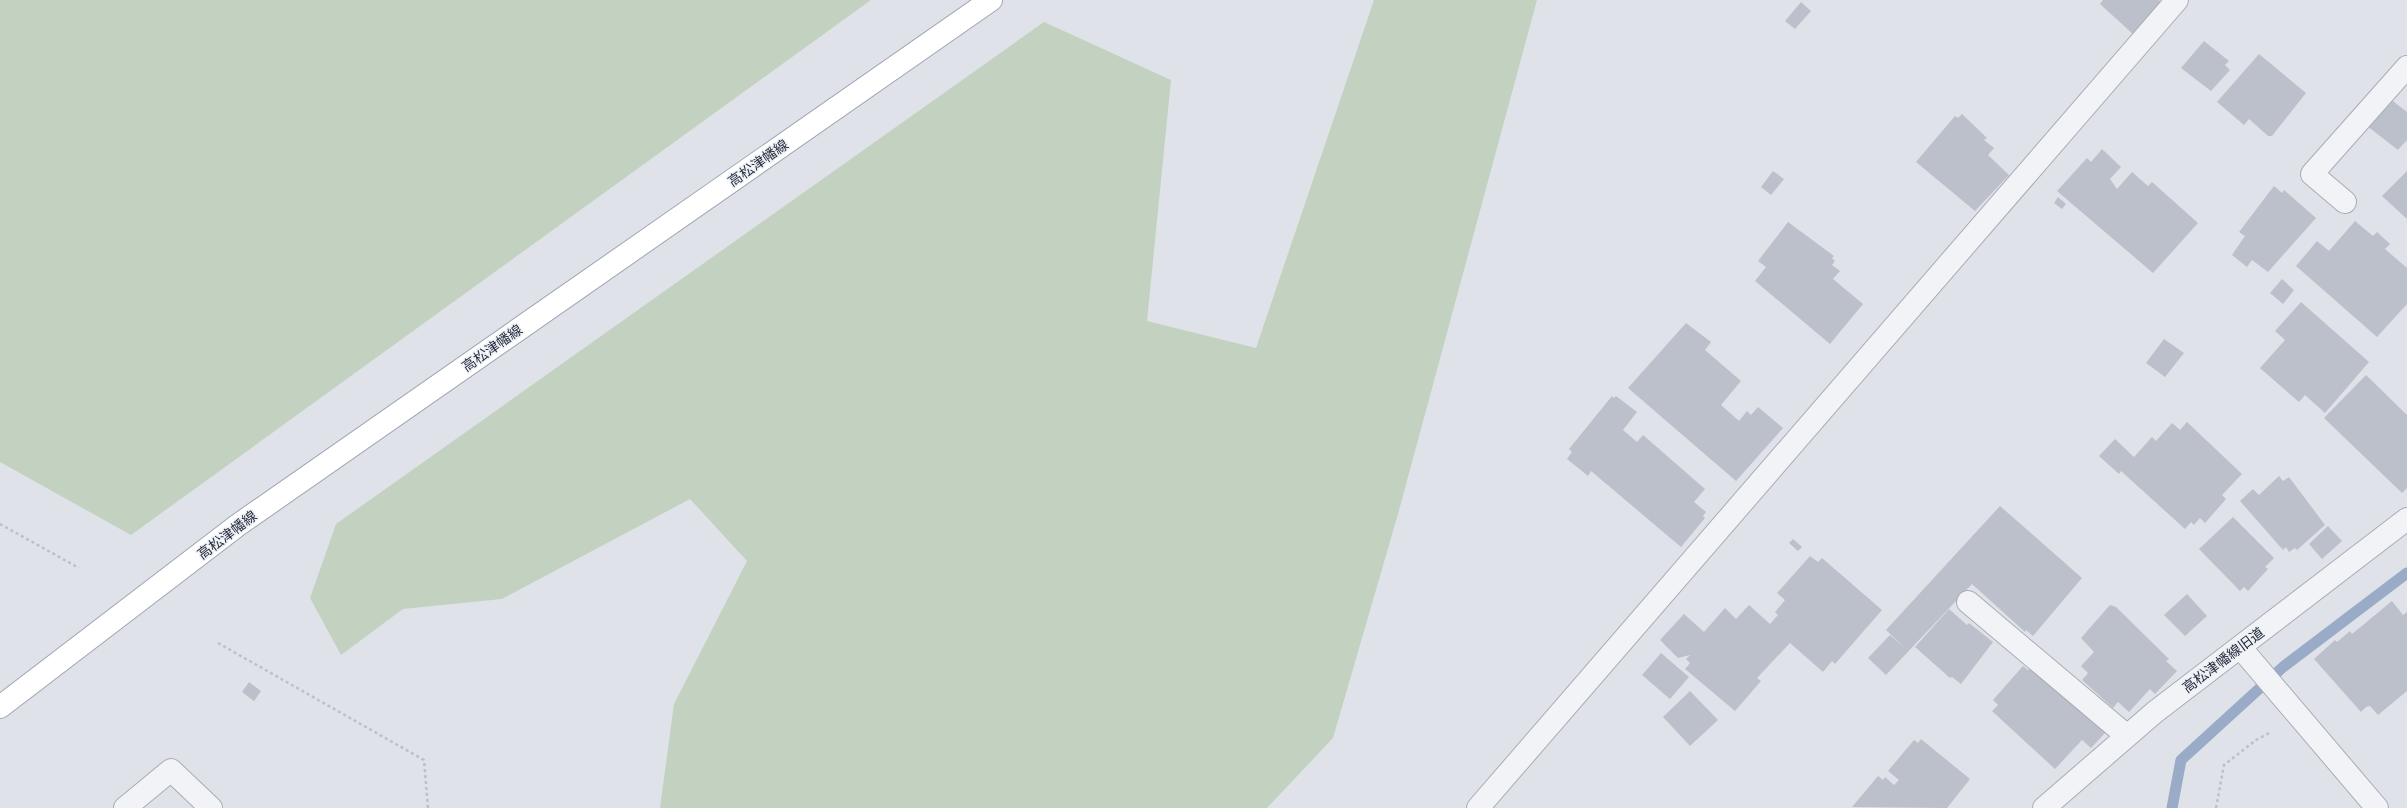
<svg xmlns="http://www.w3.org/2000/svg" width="2407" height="808" font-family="'DM Sans','Noto Sans JP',sans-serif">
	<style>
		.green { fill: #c3d2c0 }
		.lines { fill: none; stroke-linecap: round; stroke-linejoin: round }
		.stream { stroke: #9aabc8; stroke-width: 11 }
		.building { fill: #bcc0cb }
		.minor-casing { stroke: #a8acb5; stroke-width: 24 }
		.major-casing { stroke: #9ea5b4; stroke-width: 24 }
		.path { stroke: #bdc0c7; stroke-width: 2.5; stroke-dasharray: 3 3; stroke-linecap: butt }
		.minor { stroke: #f2f3f7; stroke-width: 22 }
		.major { stroke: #fff; stroke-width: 22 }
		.labels { text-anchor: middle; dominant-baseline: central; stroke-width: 3; stroke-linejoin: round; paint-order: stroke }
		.street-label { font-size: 14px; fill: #282e3f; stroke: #eef1f6 }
	</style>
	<rect width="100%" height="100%" fill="#dfe2e8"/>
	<!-- green -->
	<path class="green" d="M0,0h871l-740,535 -131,-73z
		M1374,0h163l-139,514 -65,224 -66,70h-607l14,-104 73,-143 -57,-62 -188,100 -99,10 -62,46 -31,-57 26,-74 708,-502 127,58 -24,241 109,27z"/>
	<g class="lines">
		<!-- stream -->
		<path class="stream" d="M2172,808l9,-48 102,-93 124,-94"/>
	</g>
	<!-- building -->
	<path class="building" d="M2103,0h56l6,6 -30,30 -35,-32z
		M1801,2l10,9 -16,18 -10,-8z
		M2204,41l25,20 -4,4 5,5 -19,21 -30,-23z
		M2259,54l47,39 -34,43h-4l-19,-17 -5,6 -27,-23z
		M2389,98l18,14v28l-9,10 -31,-24z
		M1962,114l25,24 -3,2 10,8 -6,7 21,20 -34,36 -59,-49 39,-46 3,2z
		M2102,149l19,18 -11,12 7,10 15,-17 16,14 4,-4 46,41 -45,50 -96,-82 30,-33 4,4z
		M1773,171l11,8 -13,16 -10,-8z
		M2407,171v48l-25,-23z
		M2274,186l8,7 2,-3 32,28 -48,54 -16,-12 -5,7 -15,-12 13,-19 -6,-4z
		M2058,197l8,7 -4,5 -8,-6z
		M2355,221l18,15 4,-4 13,12 -5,5 22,19v36l-30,33 -81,-71 21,-25 12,10z
		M1788,222l46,34 -2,2 3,3 -3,4 8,6 -7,8 30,25 -33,40 -75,-63 11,-14 -8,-6z
		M2282,279l12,11 -11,14 -13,-11z
		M2301,302l68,60 -44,51 -20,-18 -6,7 -39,-34 25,-28 -10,-9z
		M1686,323l25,19 -6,8 36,31 -20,24 18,16 8,-10 4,4 7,-8 25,21 -47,53 -108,-93z
		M2164,339l20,14 -19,24 -19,-14z
		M2366,375l41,40v73l-5,5 -78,-75z
		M1612,396l2,2 2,-2 21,16 -14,18 14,12 6,-7 62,54 -11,13 12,10 -3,4 2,2 -24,29 -90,-76 -3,5 -21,-17 5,-7 -3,-3z
		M2187,422l55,52 -20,21 4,4 -21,24 -5,-5 -6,7 -3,-3 -6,7 -64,-58 -2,3 -20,-18 16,-17 19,18 18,-20 4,4 16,-18 8,7z
		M2279,476l4,5 6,-4 36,48 -28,25 -2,-2 -6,4 -3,-5 -3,3 -43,-49 13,-12 6,6z
		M2000,506l82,72 -49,58 -7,-6 -1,2 -53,-48 -86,91 -18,-17 22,-23 16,14 -20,-19z
		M2233,517l41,41 -9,9 3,2 -20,22 -4,-4 -4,4 -41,-42z
		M2328,526l14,15 -20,18 -13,-15z
		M1793,539l9,8 -4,4 -9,-8z
		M1810,556l8,6 4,-4 60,52 -47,54 -3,-3 -9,11 -33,-29 -33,35 4,3 -26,30 -50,-42 5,-6 -4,-4 4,-4 -12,3 -18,-18 24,-26 20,18 21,-24 11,11 13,-14 21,19 8,-9 -3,-3 10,-12 -8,-7z
		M2187,594l20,22 -22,20 -21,-21z
		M2392,601l11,14 4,-3v79l-29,24 -8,-9 -4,1 -5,5 -47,-53 21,-19 2,2 13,-11 2,3z
		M2110,605l6,2 53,52 -3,2 11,10 -22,23 -5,-5 -21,23 -11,-10 -5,6 -31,-28 6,-7 -7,-7 13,-14 -13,-14z
		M1949,609l18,16 2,-2 24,19 -32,42 -9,-7 -2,1 -35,-31z
		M1661,653l28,24 -19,22 -28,-24z
		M2023,666l5,4 4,-3 74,65 -15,16 -9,-8 -27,29 -63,-58 6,-6 -5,-5z
		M249,682l12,9 -7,10 -12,-9z
		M1690,691l28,29 -28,26 -27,-29z
		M1921,739l49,40 -23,29 -95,-1 26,-31 5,4 2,-3 9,8 5,-5 -11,-9 26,-31 4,3z"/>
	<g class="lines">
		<defs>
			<path id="minor" d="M2345,202l-33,-28 95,-107
				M1968,602l159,134
				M2240,647l137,161
				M125,808l46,-38 40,38
				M1478,808l699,-808
				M2044,808l111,-96 252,-193"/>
			<path id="major" d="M0,707l238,-182 753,-525"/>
		</defs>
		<!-- minor casing -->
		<use href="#minor" class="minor-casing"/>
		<!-- major casing -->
		<use href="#major" class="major-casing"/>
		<!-- path -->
		<path class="path" d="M0,524l79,44
			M218,643l206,117 4,48
			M2216,808l8,-43 32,-25 15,-8"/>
		<!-- minor -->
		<use href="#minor" class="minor"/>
		<!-- major -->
		<use href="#major" class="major"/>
	</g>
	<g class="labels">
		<!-- street labels -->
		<g class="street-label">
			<text transform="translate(758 163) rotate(-35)">高松津幡線</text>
			<text transform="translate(492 348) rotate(-35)">高松津幡線</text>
			<text transform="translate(227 535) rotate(-37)">高松津幡線</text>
			<text transform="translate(2223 660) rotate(-37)">高松津幡線旧道</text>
		</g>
	</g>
</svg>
